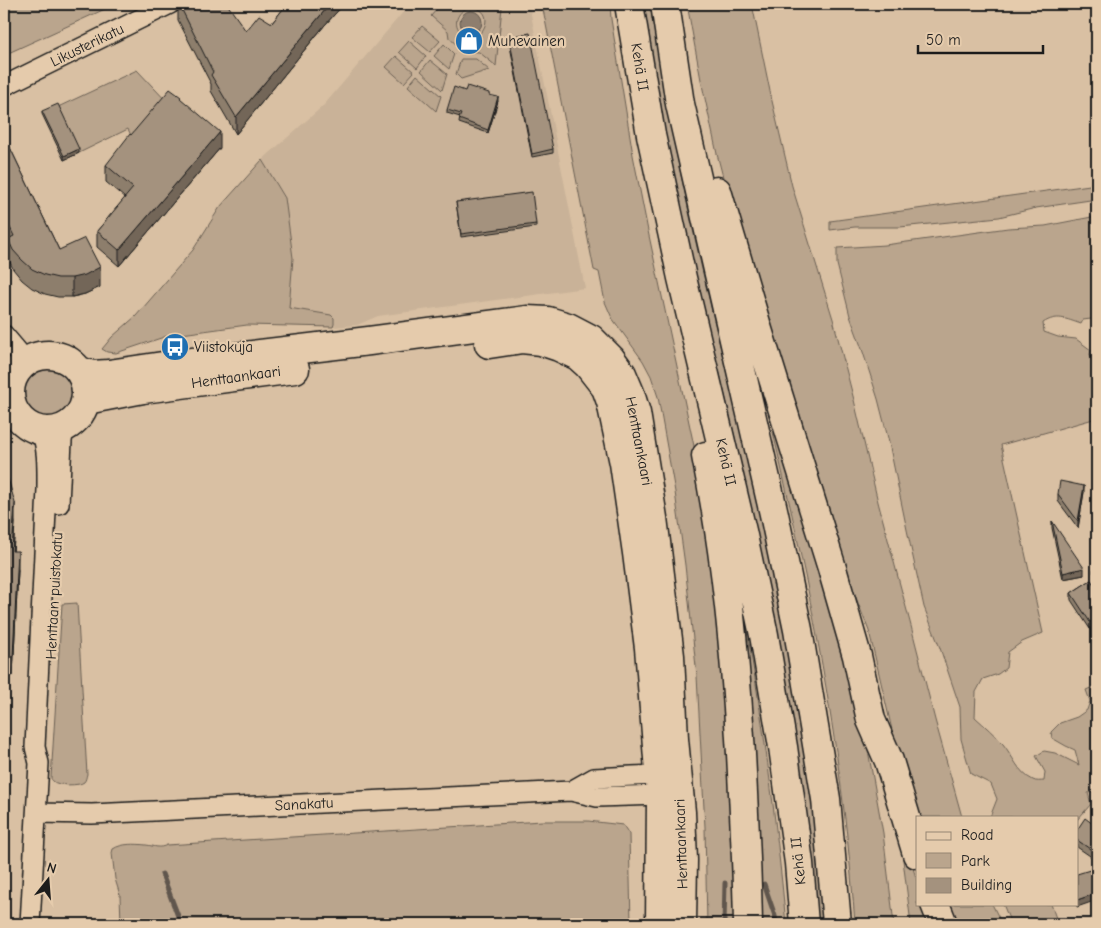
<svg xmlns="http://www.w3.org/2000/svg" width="1101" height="928" font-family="'Comic Neue',sans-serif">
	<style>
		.built { fill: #c9b298 }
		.green { fill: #baa58d; stroke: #6b6054; fill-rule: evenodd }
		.water { fill: #8e7e6e; stroke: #60574d }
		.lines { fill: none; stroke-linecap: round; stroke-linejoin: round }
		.stream { stroke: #60574d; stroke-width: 5 }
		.minor-casing { stroke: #1c1c1c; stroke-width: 22 }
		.secondary-casing { stroke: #1c1c1c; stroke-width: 31 }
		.trunk-casing { stroke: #1c1c1c; stroke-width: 31 }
		.minor { stroke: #e5cbac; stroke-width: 19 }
		.secondary { stroke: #e5cbac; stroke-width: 28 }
		.trunk { stroke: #e5cbac; stroke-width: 28 }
		.wall { fill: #8d7e6c; stroke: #1c1c1c }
		.shaded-wall { fill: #736658; stroke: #1c1c1c }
		.building { fill: #a4927e; stroke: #1c1c1c }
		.labels { text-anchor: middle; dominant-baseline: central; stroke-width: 4.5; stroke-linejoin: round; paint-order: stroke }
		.poi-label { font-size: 15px; fill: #1c1c1c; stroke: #e5cbac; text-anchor: start }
		.street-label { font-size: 15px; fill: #1c1c1c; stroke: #e5cbac }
	</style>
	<rect width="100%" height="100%" fill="#d9c0a3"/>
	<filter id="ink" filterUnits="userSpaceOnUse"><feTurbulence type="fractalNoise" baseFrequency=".02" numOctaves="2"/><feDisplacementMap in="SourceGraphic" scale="10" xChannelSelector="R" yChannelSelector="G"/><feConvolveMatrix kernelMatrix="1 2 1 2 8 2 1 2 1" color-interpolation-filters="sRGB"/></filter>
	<g filter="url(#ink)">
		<!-- built -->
		<path class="built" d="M410,4h119l56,284 -207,28 -21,9 -24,2 1,-4 -3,-8 -42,-7 4,-50 -8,-59 -23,-39 62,-55z"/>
		<!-- green -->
		<path class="green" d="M4,4h112l-112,51z
			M441,4h57l4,3 -6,59 -17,-14 -15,-1 -15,-13 -1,-7 -17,-15zM470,7c32,2 9,45 -10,24 -8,-9 -1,-21 10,-24z
			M542,4h68l1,15 22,136 15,76 46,215 13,70 19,165 10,243h-29l-2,-97 -8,-151 -12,-111 -10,-73 -17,-95 -7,-21 -8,-15 -31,-43 -7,-16 -6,-30 -5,-2z
			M644,4h6c8,49 15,99 26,148 32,154 74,306 105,460 21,103 34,207 43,312h-7c-4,-45 -8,-91 -14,-136 -15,-109 -37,-216 -62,-324 -30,-133 -67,-265 -89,-400 -3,-20 -5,-40 -8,-60z
			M687,4h65l20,97 20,85 41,133 21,81 24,102 33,124 24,94 27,97h-45l-21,-70 -27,-116 -30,-77 -104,-331 -18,-69 -16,-74z
			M422,26l18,15 -10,11 -18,-15z
			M409,41l17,15 -9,12 -18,-16z
			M444,44l10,10 -5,15 -15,-13z
			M396,56l18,16 -10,11 -18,-16z
			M461,59h15l13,11 -28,9 -5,-5z
			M430,60l17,14 -5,16 -21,-19z
			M137,70l33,35 -34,41 -8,-17 -49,24 -21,-46z
			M417,75l24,21 -5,15 -28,-25z
			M262,160l23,38 8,60 -4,50 42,7 3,3v6l-1,3 -86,-2 -80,11 -51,17 -9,-1 -5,-3 10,-12 24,-21 57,-66 27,-43z
			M1097,184v15l-61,9 -37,9 -99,10h-45l-25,3v-9z
			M1097,216v105l-6,-2 -8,1 -2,4c-15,-5 -24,-10 -38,-1l1,9 14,5 18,2 15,11 -1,5 7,7v56l-96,27 42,188 -21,9 -14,10 -2,16 -8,6 -15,5 -7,13 -1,25c10,9 19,17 28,27 10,12 15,29 30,36 3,2 8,1 11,1l1,-9 -9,-16 8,-5 11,2 24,12 -4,-15 -9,-4 -14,-8 -1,-6 9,-9 17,-6 10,-7 3,-9 -4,-11 7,-3 4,6v98l-9,2 3,11 -14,16v-3h-87l7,-18 -6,-15 -20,-10 -10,-35 -1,-32 -20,-59 -16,-41 -17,-77 -19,-92 -10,-39 -16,-50 -12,-33 -13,-52v-16l48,-3 123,-17 37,-2z
			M23 393a26 26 0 1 1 52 0a26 26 0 1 1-52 0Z
			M759,370h2l103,358 19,105 11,91h-39c-8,-115 -26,-230 -49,-344 -14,-70 -32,-140 -47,-210z
			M77,603l10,171c-1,3 -1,6 -3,8 -4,4 -27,4 -31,-1 -1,-1 -2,-2 -2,-3l11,-174z
			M742,604c20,106 34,213 44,320h-29z
			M542,821h46l35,4 6,9 2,90h-510l-1,-29 -5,-16 -3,-26 1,-4c9,-6 23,-5 33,-4 9,1 13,4 21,0z
			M901,844l7,8 9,29v23h8l6,20h-20z
			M944,904h48l10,20h-51z
			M1003,904h48l7,20h-47z"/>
		<!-- water -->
		<path class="water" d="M460 22a11 11 0 1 1 22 0a11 11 0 1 1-22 0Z"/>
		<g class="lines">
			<!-- stream -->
			<path class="stream" d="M162,874l19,50
				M764,884l11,32 1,8
				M724,924l1,-41"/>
			<defs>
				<path id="minor" d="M4,86l166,-82
					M4,335l22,26
					M59,504l3,-63 2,-13
					M571,791l23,-13 38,-2 27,-1 11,5
					M37,813l55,1 479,-23 26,6 64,-2 9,-6
					M30,924l9,-161 -4,-16 12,-258c0,-20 1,-40 -6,-58"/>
				<path id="secondary" d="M489,344l33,-5 19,2 18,6 19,9 10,9 18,23 5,14 13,61 13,90 12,95 12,147 -1,129
					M10 393a38 38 0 1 1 76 0a38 38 0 1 1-76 0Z
					M80,371l11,4 18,-1 67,-10 193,-23 158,-21 21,1 20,6 23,12 20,20 11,15 8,19 6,20 17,105 17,138 4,83 7,73 2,48 -1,64
					M86,400l57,-11 152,-20"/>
				<path id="trunk" d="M629,4l22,131 31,143 60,253 22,104 19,112 16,116 5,61
					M665,4l15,100 94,410 24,116 28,169 11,125
					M717,191l41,139 73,235 26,91 14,64 18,41 28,93
					M706,456c20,99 29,197 35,298 3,56 6,113 7,170
					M935,904l8,20"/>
			</defs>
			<!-- minor casing -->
			<use href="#minor" class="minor-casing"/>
			<!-- secondary casing -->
			<use href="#secondary" class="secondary-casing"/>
			<!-- trunk casing -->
			<use href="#trunk" class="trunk-casing"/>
			<!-- minor -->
			<use href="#minor" class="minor"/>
			<!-- secondary -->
			<use href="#secondary" class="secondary"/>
			<!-- trunk -->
			<use href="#trunk" class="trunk"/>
		</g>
		<!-- wall -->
		<path class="wall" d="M178,4l68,27 26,-8 15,-19h57l-20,22 -88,108 -25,-43v-7l-33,-64z
			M509,37l44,112v4l-21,4 -23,-116z
			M465,91l24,4 9,6 -10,32 -29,-10 1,-6 -13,-4v-3z
			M181,99l39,49 -101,118 -22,-19v-16l28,-33 -19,-16v-17z
			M42,111l37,42 -15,7 -22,-46z
			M4,135l55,115 41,37 -15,7 -13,3h-14l-13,-3 -13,-6 -10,-8 -9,-11 -5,-11v-15l-4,-8z
			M456,202l80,22v3l-75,10z
			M4,470l11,53 -2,28 5,19 -5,106 -9,-1z
			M1084,492l-6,36 -20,-27v-7z
			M1052,521l32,54 -21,4 -11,-51z
			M1091,580l-1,49 -19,-29v-7z
			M1097,827v24l-4,7 -16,-11v-17z"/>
		<!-- shaded-wall -->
		<path class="shaded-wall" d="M330,4h14l-20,22 -88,108v-17z
			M498,97v4l-10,32v-3z
			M220,132v16l-101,118v-16z
			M79,149v4l-15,7v-4z
			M100,267v20l-15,7 -13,3v-19z
			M1084,486v6l-6,36v-7z
			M15,503v20l-3,47v-19z
			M18,551v19l-5,106v-19z
			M1084,568v7l-21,4v-6z
			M1094,569h3v3l-3,1z
			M1097,618v7l-7,4v-7z
			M1097,844v7l-4,7v-7z
			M1097,893v7l-20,7v-7z"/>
		<!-- building -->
		<path class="building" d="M179,4h48l19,27 13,-16 13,8 15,-19h43l-94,113 -25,-42 2,-3z
			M530,33l23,116 -21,5 -23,-117z
			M467,86l22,7v2l9,2 -10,33 -29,-11 2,-5 -14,-4 7,-23 11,4z
			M170,89l11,8 -1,1 40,34 -101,118 -22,-19 36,-43 -27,-23 24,-31 1,1z
			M58,104l21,45 -15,7 -22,-45z
			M4,135l55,115 26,-12 15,29 -15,8 -13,3h-14l-13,-3 -13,-6 -10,-9 -9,-10 -5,-11 6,-3 -10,-21z
			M532,192l4,32 -75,10 -5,-32z
			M4,470l5,12 6,21 -3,48h6l-5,106 -9,-1z
			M1060,481l24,5 -6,35 -20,-27z
			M1052,521l32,47 -21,5z
			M1091,580l6,9v29l-7,4 -19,-29z
			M1085,818l12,9v17l-4,7 -16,-11v-10z
			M1090,870l7,21v2l-20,7v-26z"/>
	</g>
	<!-- icons -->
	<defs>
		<symbol id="shop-disc" viewBox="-11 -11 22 22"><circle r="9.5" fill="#1f6fb2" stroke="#e5cbac"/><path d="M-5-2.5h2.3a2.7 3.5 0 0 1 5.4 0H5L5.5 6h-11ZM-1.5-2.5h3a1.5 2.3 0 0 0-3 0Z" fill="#fff"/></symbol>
		<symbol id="bus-disc" viewBox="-11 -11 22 22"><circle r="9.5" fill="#1f6fb2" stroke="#e5cbac"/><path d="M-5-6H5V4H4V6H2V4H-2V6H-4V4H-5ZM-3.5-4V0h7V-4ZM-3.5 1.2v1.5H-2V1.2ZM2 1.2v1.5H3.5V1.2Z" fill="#fff"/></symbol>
	</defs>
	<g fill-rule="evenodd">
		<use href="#shop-disc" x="453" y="25" width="32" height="32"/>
		<use href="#bus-disc" x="159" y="331" width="32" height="32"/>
	</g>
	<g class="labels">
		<!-- poi labels -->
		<g class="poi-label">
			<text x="488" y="41">Muhevainen</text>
			<text x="194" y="347">Viistokuja</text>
		</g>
		<!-- street labels -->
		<g class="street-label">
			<text transform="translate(87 45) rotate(-26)">Likusterikatu</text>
			<text transform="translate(640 67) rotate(81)">Kehä II</text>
			<text transform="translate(236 377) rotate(-8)">Henttaankaari</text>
			<text transform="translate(639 441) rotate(79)">Henttaankaari</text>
			<text transform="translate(726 462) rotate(77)">Kehä II</text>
			<text transform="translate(54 596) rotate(-87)">Henttaan puistokatu</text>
			<text transform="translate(304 804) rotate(-3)">Sanakatu</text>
			<text transform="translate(681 844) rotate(-92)">Henttaankaari</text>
			<text transform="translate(798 861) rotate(-96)">Kehä II</text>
		</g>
	</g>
	<!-- margin -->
	<rect width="1101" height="928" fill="none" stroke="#e5cbac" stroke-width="20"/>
	<rect x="10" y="10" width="1081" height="908" fill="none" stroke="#1c1c1c" stroke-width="2" filter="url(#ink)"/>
	<!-- legend -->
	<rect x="916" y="816" width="162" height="90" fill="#e5cbac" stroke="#958572"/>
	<rect x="926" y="832" width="25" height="8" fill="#e5cbac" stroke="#958572"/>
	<text x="961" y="840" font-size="15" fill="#1c1c1c">Road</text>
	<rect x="926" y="853" width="25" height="15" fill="#baa58d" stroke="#958572"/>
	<text x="961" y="866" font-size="15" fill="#1c1c1c">Park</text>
	<rect x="926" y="878" width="25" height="15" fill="#a4927e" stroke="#958572"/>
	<text x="961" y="890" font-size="15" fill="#1c1c1c">Building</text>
	<!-- north arrow -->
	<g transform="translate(48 880) rotate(17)" stroke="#e5cbac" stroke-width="4" paint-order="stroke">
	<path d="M0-4L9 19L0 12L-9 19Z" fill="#1c1c1c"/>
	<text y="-8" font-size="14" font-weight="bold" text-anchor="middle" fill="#1c1c1c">N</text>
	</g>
	<!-- scale -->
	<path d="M918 45v8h125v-8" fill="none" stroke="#1c1c1c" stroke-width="2.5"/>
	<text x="926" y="45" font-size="15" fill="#1c1c1c" stroke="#e5cbac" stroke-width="4" paint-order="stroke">50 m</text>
</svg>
